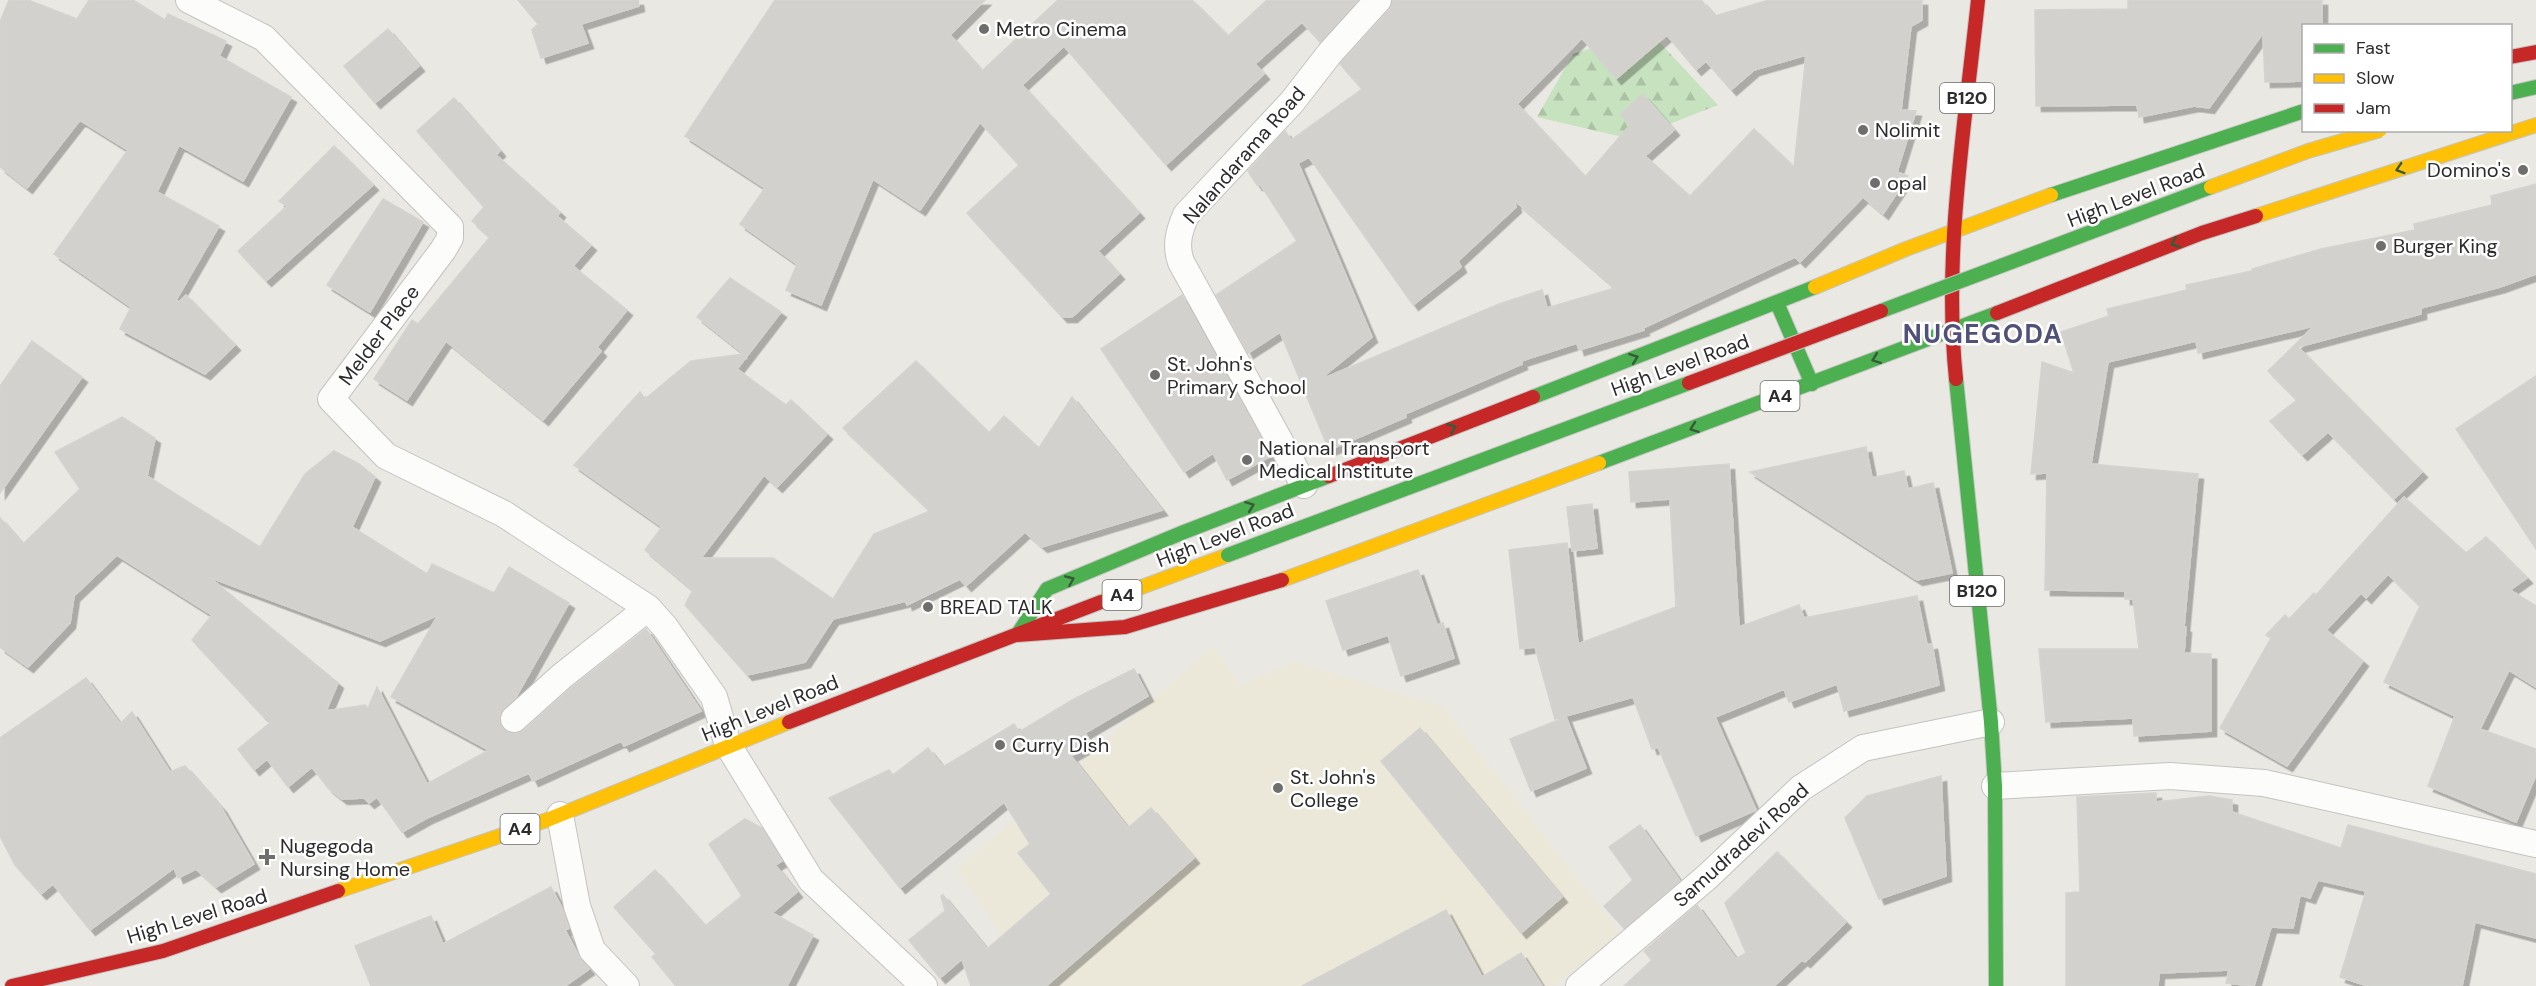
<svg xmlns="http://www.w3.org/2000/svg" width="2536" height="986" font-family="'DM Sans',sans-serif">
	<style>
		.education { fill: #ebe8d9 }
		.forest { fill: url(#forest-firs) }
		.building { fill: #d2d1ce; stroke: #d4d3cf; stroke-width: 1.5; fill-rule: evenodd; filter: url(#shadow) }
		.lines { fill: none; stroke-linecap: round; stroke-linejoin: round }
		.street-casing { stroke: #c4c3c2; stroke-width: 28 }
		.fast-casing { stroke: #c5c5c2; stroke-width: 16 }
		.slow-casing { stroke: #c5c5c2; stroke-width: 16 }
		.jam-casing { stroke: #c5c5c2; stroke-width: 16 }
		.street { stroke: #fcfcfb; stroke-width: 26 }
		.fast { stroke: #4caf50; stroke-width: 14 }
		.slow { stroke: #ffc107; stroke-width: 14 }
		.jam { stroke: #c62828; stroke-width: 14 }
		.fast-bridge-casing { stroke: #c5c5c2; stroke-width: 16; stroke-linecap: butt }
		.slow-bridge-casing { stroke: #c5c5c2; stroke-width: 16; stroke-linecap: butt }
		.jam-bridge-casing { stroke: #c5c5c2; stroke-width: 16; stroke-linecap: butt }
		.fast-bridge { stroke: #4caf50; stroke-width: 14 }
		.slow-bridge { stroke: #ffc107; stroke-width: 14 }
		.jam-bridge { stroke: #c62828; stroke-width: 14 }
		.oneway { stroke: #375a39 }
		.poi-dot { fill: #6e6e6c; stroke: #fff; stroke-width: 2 }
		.labels { text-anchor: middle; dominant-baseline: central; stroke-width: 5; stroke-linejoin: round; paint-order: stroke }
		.shield { fill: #fff; stroke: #6b6b6b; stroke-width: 1.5 }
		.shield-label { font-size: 18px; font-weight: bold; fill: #2c2c2c }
		.poi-label { font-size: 20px; fill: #2c2c2c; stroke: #fff; text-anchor: start }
		.street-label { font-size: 20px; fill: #2c2c2c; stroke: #fff }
		.district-label { font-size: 26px; font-weight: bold; letter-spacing: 1.5px; fill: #505079; stroke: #fff }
	</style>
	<defs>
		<pattern id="forest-firs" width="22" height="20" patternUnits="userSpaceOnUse" patternTransform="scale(1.5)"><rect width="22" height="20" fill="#c7e2bf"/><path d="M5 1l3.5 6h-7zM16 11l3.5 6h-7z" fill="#abc2a4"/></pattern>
		<filter id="shadow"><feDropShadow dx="5.5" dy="5.5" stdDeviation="0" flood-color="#0004"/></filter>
	</defs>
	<rect width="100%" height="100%" fill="#e9e8e3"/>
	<!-- education -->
	<path class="education" d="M1214,646l27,40 53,-25 149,46 179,227 -69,52h-517l-79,-117z"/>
	<!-- forest -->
	<path class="forest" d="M1648,30l70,75 -87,34 -94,-22 36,-63z"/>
	<!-- building -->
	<path class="building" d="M9,0h19l49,19 12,-19h44l32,20 3,-6 58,27 -7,15 72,41 -48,84 -64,-36 -22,47 62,34 -43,74 3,2 7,-7 49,50 -30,29 -85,-45 11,-22 -77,-53 74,-104 -48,-30 -53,68 -27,-21v-145z
		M518,0h120l1,6 -58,18 7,19 -47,15 -9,-28 6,-6z
		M775,0h210l-35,35 32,36 76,-71h134l36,36 39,-36h91l-38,42 -18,-20 -47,42 9,10 -98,91 -102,-119 -42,39 117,128 -41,38 21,23 -47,43h-10l-95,-104 52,-48 -39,-43 -60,88 -47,-31 -52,126 -35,-15 11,-26 -57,-40 25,-36 -80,-52z
		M1393,0h308l14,16 54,-16h153v20l-11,6 -10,84 15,1 -19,61 11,4 -25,38 -20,-17 -63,65 -5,-5 -152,71 1,2 -65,20 -2,-7 -56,18 1,3 -117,50 1,3 -77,33 -49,-118 -32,21 -32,-58 81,-54 -37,-57 -3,1 -9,-14 37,-40 6,9 71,-51 -22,-25 49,-54zM1667,35l29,35 10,-9 25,29 23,-20 52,-15 -12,112 -40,-38 -64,67 -45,-40 29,-26 -31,-36 -23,20 10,11 -45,52 -68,-73 65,-66 34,41zM1309,157l104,148 48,-38 -3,-6 58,-54 -2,-7 101,88 -68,20 -5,-18 -43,14 -172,73 -2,-2 47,-38 -74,-174z
		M2128,0h194v26h-18v55l-39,1 -2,-49 -54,75 -15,-2 -55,11 -2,-12 -101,1 -1,-96 93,-1z
		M388,29l31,37 -44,37 -31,-37z
		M454,98l46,53 -4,4 64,57 -3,4 34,29 -18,21 54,44 -30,37 4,4 -58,69 -97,-79 -39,59 -33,-21 38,-59 6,4 72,-87 -18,-16 12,-14 -67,-76z
		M334,146l39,39 -107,96 -28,-30 49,-45 -8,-5z
		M2536,184v90l-36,13 -79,21v6l-123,33 124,125 -28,27 -66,-67 -26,23 -32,-34 27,-21 -29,-29 46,-45 -116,27 -2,-12 -88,21 -17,102 107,10 -14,153h2l-2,26 27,1v77l-77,5 -1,-18 -87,4 -7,-73h100l-6,-50h-8v-8l-80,-1 2,-117 -16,1 11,-112 32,11 -13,-41 48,-16 -2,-7 80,-19 -1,-5 66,-14v-2l69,-20 94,-19 -1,-6 78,-19 -1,-9z
		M383,199l40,23 -53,90 -43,-27z
		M730,278l51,34 -44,57 49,36 5,-5 36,34 -50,53 -13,-12 -63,83h72l60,41 41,-65 56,-23 -87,-83 73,-67 73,72 15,-17 35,32 33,-51 90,113 -120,37 -17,-15 -59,54 -6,-7 -53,26 -1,-4 -73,18 -28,43 -58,13 -62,-70 8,-15 -48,-40 17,-23 -88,-62 66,-73 5,7 46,-38 53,-7 -47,-37z
		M1182,295l89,161 -44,24 -14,-27 -29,19 -83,-123z
		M32,341l50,36 -82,116v-107z
		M2536,376v173l-80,-120z
		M122,417l33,21 -8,38 113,71 45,-73 29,-23 25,13 16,13 -23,50 75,47 5,-10 62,29 15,-26 60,36 -53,94 -16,17v9l9,10 7,1 8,-4 48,-43 74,-58 55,82 -77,35 -3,-5 -88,40 -4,-8 -102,45 -25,14 -25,-35 -8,6 -5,-5 -22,1 -14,-11 -16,-21 -24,20 -21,-28 -13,11 -16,-21 33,-27 -10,-8 -69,-74 20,-25 -95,-60 -43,41 -4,27 -42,44 -28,-20v-129l23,26 57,-55 -25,-37zM209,577l171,64 58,-26 -47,82 98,53 -62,34 -50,-97 -9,21 -3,-3 -39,6 12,-28z
		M1866,447l6,31 32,-7 4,18 25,-6 19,90 -35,7 -167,-108z
		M1729,464l10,163 60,-22 5,13 113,-22 10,49 5,-1 7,41 -95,26 -7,-27 -48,18 -5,-13 -69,28 41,93 -60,26 -38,-89 -6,2 -19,-52 -78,22 -20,-72 -15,2 -11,-99 58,-7 11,101 98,-37 -6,-108 -39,3 -2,-30z
		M2404,497l62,56 20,-16 41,41 -17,12 26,16v81l-27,-17 -29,59 56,20v26l-20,47 -88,-36 27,-70 -71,-34 36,-76 -32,-32 -22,24 -5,-5 -35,37 37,31 -76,105 -67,-38 51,-90 -5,-3 19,-20 4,4 25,-26 2,2z
		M1592,504l5,44 -25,3 -5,-44z
		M1418,570l19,55 6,-2 11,35 -53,18 -13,-41 -45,15 -17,-49z
		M1134,669l14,27 -63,37 7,11 -21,12 57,72 23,-20 43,50 -148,128h-75l-9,-27 -22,19 -31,-38 36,-29 -4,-15 2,-1 44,54 64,-55 -33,-41 12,-9 -26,-42 -104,86 -71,-90 60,-28 4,5 35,-27 15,19 71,-43 5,8 55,-33z
		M86,678l34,46 12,-12 38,60 15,-6 36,41 33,57 -38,23 -20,-18 -18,9 -4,-10 -84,62 -37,-46 -12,10 -26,-29 -15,-29v-98z
		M1566,717l20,51 -55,23 -21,-52z
		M1420,728l142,169 -41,36 -140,-172z
		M1941,776l5,100 -67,23 -34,-81 22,-22z
		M2156,793v9l53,-6 23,4v12l109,36 7,-23 188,49v64l-61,-16 -13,64h-94l-28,-9 26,-86 -48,-11 -8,18 -10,-3 -7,33 -22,-1 -17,59 -28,-3 3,-13 -70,3 -1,13h-92v-93l14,-1 -3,-95z
		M745,819l17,9 20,33 -7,4 22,27 -25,21 41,22 -26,51h-111l-24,-29 4,-3 -42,-47 41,-37 50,56 37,-30 -33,-52z
		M1640,825l40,56 -56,47 -20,-22 29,-26 -24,-33z
		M1777,852l69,70 -41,40 -3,-2 -28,26h-150l28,-26 -8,-9 53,-46 39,54 10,-6 -21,-50z
		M551,887l11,21 7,20 -4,2 16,30 8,9 -24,17h-194l-16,-40 76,-30 12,28z
		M1446,910l36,67 39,-24 21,33h-240z"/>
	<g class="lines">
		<defs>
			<path id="street" d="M189,0l75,38 186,189v11l-7,12 -112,149 55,57 118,58 144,94 17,19 49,70 14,48 83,135 113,106
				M1304,485l-123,-223c-6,-17 -2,-31 5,-47l106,-113 38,-49 48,-53
				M514,719l48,-43 86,-68
				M1995,786l175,-10 94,7 272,61
				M560,815l17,91 15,44 34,36
				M1579,986l128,-109 94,-89 62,-40 128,-26"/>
			<path id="fast" d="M2510,93l26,-6
				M2051,195l253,-84
				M1777,303l35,81
				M1956,379l35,343 4,64 1,200
				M1533,397l282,-110
				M1599,463l398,-150
				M1017,635l30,-46 137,-57 145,-56"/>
			<path id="slow" d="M2256,216l280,-91
				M1815,287l91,-38 145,-54
				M1282,580l317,-117
				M1101,602l127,-47
				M338,891l209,-71 242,-98"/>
			<path id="jam" d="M2510,57l26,-5
				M1997,313l205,-80 54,-17
				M1956,379c-13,-125 9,-254 22,-379
				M1329,476l204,-79
				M1017,635l108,-8 157,-47
				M789,722l312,-120
				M12,986l151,-35 175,-60"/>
		</defs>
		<!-- street casing -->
		<use href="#street" class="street-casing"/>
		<!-- fast casing -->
		<use href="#fast" class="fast-casing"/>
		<!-- slow casing -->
		<use href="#slow" class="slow-casing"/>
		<!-- jam casing -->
		<use href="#jam" class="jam-casing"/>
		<!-- street -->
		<use href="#street" class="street"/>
		<!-- fast -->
		<use href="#fast" class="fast"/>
		<!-- slow -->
		<use href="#slow" class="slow"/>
		<!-- jam -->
		<use href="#jam" class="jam"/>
		<defs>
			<path id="fast-bridge" d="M1881,311l330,-124
				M1228,555l461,-172"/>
			<path id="slow-bridge" d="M2211,187l97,-36 72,-21"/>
			<path id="jam-bridge" d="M1689,383l192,-72"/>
		</defs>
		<!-- fast-bridge casing -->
		<use href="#fast-bridge" class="fast-bridge-casing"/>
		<!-- slow-bridge casing -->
		<use href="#slow-bridge" class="slow-bridge-casing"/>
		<!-- jam-bridge casing -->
		<use href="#jam-bridge" class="jam-bridge-casing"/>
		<!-- fast-bridge -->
		<use href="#fast-bridge" class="fast-bridge"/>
		<!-- slow-bridge -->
		<use href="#slow-bridge" class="slow-bridge"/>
		<!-- jam-bridge -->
		<use href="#jam-bridge" class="jam-bridge"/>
	</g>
	<!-- one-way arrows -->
	<defs><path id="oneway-chevron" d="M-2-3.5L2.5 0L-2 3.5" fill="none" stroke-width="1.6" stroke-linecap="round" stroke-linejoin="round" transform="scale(1.5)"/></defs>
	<g class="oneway">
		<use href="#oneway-chevron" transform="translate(2400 169) rotate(162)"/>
		<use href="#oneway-chevron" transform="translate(2175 243) rotate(159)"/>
		<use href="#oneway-chevron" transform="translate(1634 358) rotate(-21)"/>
		<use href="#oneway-chevron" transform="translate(1876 359) rotate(159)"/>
		<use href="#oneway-chevron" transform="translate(1452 428) rotate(-21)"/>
		<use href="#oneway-chevron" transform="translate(1694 428) rotate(160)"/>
		<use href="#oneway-chevron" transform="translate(1250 506) rotate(-21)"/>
		<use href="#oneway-chevron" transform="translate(1070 580) rotate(-23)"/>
	</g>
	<!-- markers -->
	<g class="poi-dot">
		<circle cx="984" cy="29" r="6"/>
		<circle cx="1863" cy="130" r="6"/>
		<circle cx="2523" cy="170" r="6"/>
		<circle cx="1875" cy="183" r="6"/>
		<circle cx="2381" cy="246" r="6"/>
		<circle cx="1155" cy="375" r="6"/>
		<circle cx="1247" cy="460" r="6"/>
		<circle cx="928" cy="607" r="6"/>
		<circle cx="1000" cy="745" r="6"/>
		<circle cx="1278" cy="788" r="6"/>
		<path d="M264 848h6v6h6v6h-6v6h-6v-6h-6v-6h6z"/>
	</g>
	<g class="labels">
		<!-- shield labels -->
		<g class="shield">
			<rect x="1940" y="83" width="54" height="30" rx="4.5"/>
			<rect x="1760.5" y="381" width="39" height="30" rx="4.5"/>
			<rect x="1950" y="576" width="54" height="30" rx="4.5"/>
			<rect x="1102.5" y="580" width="39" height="30" rx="4.5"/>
			<rect x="500.5" y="814" width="39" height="30" rx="4.5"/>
		</g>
		<g class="shield-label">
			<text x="1967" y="98">B120</text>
			<text x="1780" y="396">A4</text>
			<text x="1977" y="591">B120</text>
			<text x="1122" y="595">A4</text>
			<text x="520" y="829">A4</text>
		</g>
		<!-- poi labels -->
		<g class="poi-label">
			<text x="996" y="29">Metro Cinema</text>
			<text x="1875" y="130">Nolimit</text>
			<text x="2511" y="170" text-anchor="end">Domino's</text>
			<text x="1887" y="183">opal</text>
			<text x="2393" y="246">Burger King</text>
			<text x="1167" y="364">St. John's<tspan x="1167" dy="23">Primary School</tspan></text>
			<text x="1259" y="448">National Transport<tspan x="1259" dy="23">Medical Institute</tspan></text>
			<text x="940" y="607">BREAD TALK</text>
			<text x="1012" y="745">Curry Dish</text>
			<text x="1290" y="777">St. John's<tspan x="1290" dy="23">College</tspan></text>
			<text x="280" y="846">Nugegoda<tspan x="280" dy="23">Nursing Home</tspan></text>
		</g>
		<!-- street labels -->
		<g class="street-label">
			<text transform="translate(1244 155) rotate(-49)">Nalandarama Road</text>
			<text transform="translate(2136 195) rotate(-21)">High Level Road</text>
			<text transform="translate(379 335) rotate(-53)">Melder Place</text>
			<text transform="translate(1680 365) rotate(-20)">High Level Road</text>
			<text transform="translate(1225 535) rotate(-21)">High Level Road</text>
			<text transform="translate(770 708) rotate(-22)">High Level Road</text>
			<text transform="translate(1741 845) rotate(-42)">Samudradevi Road</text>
			<text transform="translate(197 916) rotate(-17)">High Level Road</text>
		</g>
		<!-- district labels -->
		<g class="district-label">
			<text x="1983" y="334">NUGEGODA</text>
		</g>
	</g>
	<!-- legend -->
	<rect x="2302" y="24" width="210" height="108" fill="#ffffff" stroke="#ababab" stroke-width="1.5"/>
	<rect x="2314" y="44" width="30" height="9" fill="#4caf50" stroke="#ababab" stroke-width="1.5"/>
	<text x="2356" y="54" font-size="18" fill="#2c2c2c">Fast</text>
	<rect x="2314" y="74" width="30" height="9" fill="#ffc107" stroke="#ababab" stroke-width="1.5"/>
	<text x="2356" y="84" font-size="18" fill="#2c2c2c">Slow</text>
	<rect x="2314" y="104" width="30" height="9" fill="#c62828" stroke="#ababab" stroke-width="1.5"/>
	<text x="2356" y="114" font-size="18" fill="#2c2c2c">Jam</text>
</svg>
